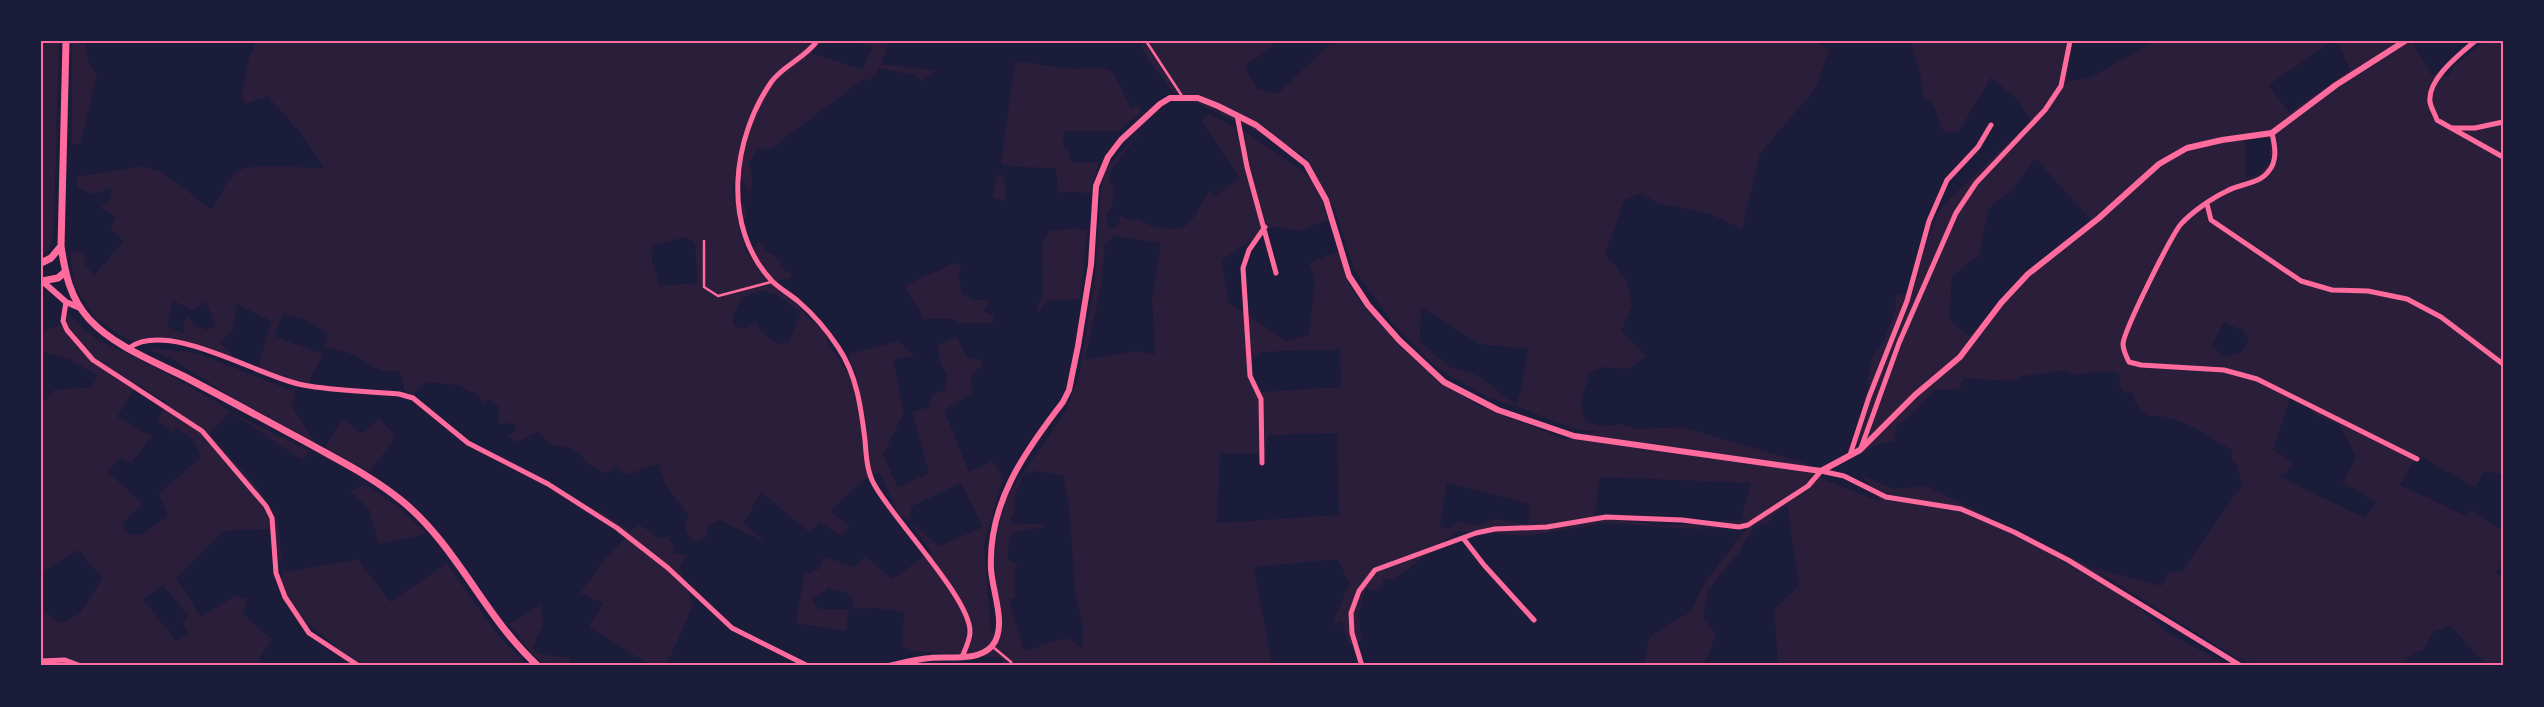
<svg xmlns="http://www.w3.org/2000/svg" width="2544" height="707" font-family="Arial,sans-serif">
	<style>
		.green { fill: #2a1e3b; fill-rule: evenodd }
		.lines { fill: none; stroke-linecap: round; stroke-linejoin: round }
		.service { stroke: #ff6b9d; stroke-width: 2.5 }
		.minor { stroke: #ff6b9d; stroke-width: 5 }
		.tertiary { stroke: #ff6b9d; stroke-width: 6 }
		.secondary { stroke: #ff6b9d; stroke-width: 7 }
		.neatline { fill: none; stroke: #ff6b9d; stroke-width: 2 }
	</style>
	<rect width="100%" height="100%" fill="#1b1b3a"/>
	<!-- green -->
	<path class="green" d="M41,41h18l-5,184c-1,11 -1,26 -13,31z
		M72,41h13l2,17 10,17 -17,69h-8z
		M257,41h567l-12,12 50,17 10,-23 -20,-6h37l-8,23 56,7 -17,10 -5,-6 -36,-7c-2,8 -9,13 -17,13l17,-14 -107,81 -15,2 -8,12 3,12 -1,24 -9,-20 -9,6v16l12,4 2,11 -8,10 7,25 5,8 6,-15h7l-1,8 12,4 7,9 -2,4 12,6 -3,5 -11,1v5l36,38 11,1 3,21 14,18 10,18 4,15v-20l-8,-22 51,-13 15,15 -21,3 11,54 -21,42 15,32 31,-14 -17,-61 17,-5 3,-12 13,-5 2,-17 -7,-10 -2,-18 19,-8 10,20 13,3 2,6 -11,9 2,18 -29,17 25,62 23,-11 11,15 -19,69 7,85 10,8 -7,-77 4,-33 9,-32 59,-85 13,-36 16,-97 6,-91 6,-20 42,-45 -37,46 -4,12 5,6c0,5 1,11 0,16 -4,11 -10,15 -4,27l9,-2 2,-11 12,5 5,-2c12,8 40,16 52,4 8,-8 14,-23 20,-33l6,6 25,-18 -39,-58 8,-6 40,20 60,42 9,13 10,31 -30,11 -25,-5 -51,34 6,42 58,39 23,-6 6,-56 -6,-16 29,-12 9,29 10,18 21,25 58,55 41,27 87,34 32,-7 -22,-3 -58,-23 -29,-9 -50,-29 -43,-43 -40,-56 -19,-58 -32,-57 -131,-63 -26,-35 -7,-15h140l-34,25 12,23 20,5 56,-53h481l16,8 -15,40 -55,65 -18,75 -34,-16 -49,-9 -18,-11 -16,6 -20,55 21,25 6,27 -11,25 25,25 -18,13 -24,-2 -14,6 -9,27 4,22 17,4 20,-2 14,5 46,-2 123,36 18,16 58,23 -20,-27 32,14 33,-3 166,82 70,18 7,-14 13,-1 60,-86 -5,-20 -5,-4v-11c-26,-14 -53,-36 -84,-34l-11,-11 -5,-13 -7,1 -6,-9 2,-6 -5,-6 -14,-1 -26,4 -10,-5 -43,6 -10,5 -49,-3 -5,11 -24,1 -23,24 -15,11 -3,16 -19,4 -10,7 -17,-1 22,-64 -3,-3 6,-29 9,-10 14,-37 -1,-12 18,-5 10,-38 14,-39 13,-16 81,-77 -13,-21 -27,-23 -32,54 -15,2 -11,-28 -10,-10 -3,-22 -10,-32h163l-6,41 25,-5 63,-36h177l-63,44 20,28 61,-43 -13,-29h75l20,35 4,-3 12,4 6,-11 30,-25h19v434l-19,-4 -9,16 -57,-32 -18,30 66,31 6,-6 31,21v31l-7,10 7,5v89h-20l2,-3 -35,-37 -17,6 -9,17 -12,5 -11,12h-145l-21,-9 -139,-87 71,62 62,34h-451l-4,-57 25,-23 -12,-82 -21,20 -12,3 -16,27 -30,36 -5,27 13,18 -12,31h-61l7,-30 40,-24 15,-30 42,-54 -52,1 -91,-6 -76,13 -70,-5 -63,48h-11l-4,11 -9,1 -4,-3c-9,18 -9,32 -5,52l-12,6 -9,-25 -9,4 17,-41 -11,-25 -84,8 18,99h-269v-8l-89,-7 -12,-4 2,-35 -27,-4 -25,1 2,-8 -6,-8 -21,-5 -1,3 -14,8 6,10h30l-1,22 -51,-8 8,-48 15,-6 5,-12 32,10 9,-11 27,23 39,-27 -21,-31 -11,-7 -20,-42 -18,10 -30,29 18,16 -7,9 -22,-14 -10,11 -49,-41 -17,31 24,21 -48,-24 -13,7v10l-14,5 -9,-16 5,-9 -24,-34 -7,-19 -32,11 -9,-9 -12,8 -19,-11 -6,-10 -11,-5 -18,-4 -13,-12 -22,10 -9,-5 9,-6 -2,-8 -16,1 1,-16 -8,-10 -7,7 -6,-10 -21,-10 -32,-3 -11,12 -9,-2 -5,-21h-19l-32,-18 -23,-6 -17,36 -26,-2 -20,-7 -4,-11 12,-42 -34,-17 -4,27 -13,12 13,12 -7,3 -41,-14 -54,-3 -18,-10 -18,-14 -15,-22 -6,-11 -4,-31 10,-3 8,10 -5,2 11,13 30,-34 -14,-13 6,-11 -15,-10 9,-8 2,-11 -20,6 -14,-7 -2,-10 68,-11 21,8 47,36c7,-11 13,-27 22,-36 14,-14 71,-6 91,-5l-23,-34 -34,-39 -22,8 -5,-6 9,-44zM2270,138v23l-12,14 -12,3 -1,-38zM2035,158l55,61 -8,16 -41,27 -72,74 -20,-17 3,-43 27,-21 10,-47 23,-18zM1114,236l47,7 -9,56 3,55 -20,-3 -50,9 17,-80 3,-35zM686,237l9,6 2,40 -37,3 -8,-26 1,-15zM762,290l17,6 22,16 -12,30 -10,2c-11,-6 -17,-11 -24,-23l-11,8 -11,-4v-10l10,-18zM173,300l19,11 14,-10 9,24 -8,5 -13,-5 -5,-9 -6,7 1,10 -17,-6zM1421,307l59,37 48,5 -7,41 -5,15 -39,-30 -27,-8 -30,-25zM283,314l18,4 27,15 -6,21 -48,-18zM2224,323l18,7 7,10 -6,11 -20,7 -11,-14zM1311,350h29l1,37 -79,5 -8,-15 -2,-18 11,-7zM2290,398l21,5 2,11 27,11 16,32 -13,26 34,19 -12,16 -85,-41 14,-12 -21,-16zM1337,433l2,82 -122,8 3,-70 46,1 2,-19zM1036,471l27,4 6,31 6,87 8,34 -1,21c-4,-2 -9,-8 -13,-9 -11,-2 -33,10 -45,12l-15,-52 6,-1 -1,-28 3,-2 -1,-4 -8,-4 1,-22 7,-7 27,-3v-4l-34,-1 6,-11 -1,-14 10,-24zM1600,477l150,6h1l-10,37 -78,6 -68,-12zM961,483l22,44 -44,19 -29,-25 1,-14zM1447,483l83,21 -2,20 -32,-5 -20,7 -16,-5 -14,8 -6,-4z
		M1015,61l58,8 31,-1 8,3 19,37 10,-3 -1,9 -23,17h-53l-1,16 5,3 3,13 28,-1 -10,32 -16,-3 -15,2 -2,-25 -40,-1 -15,-3z
		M1002,174c4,7 1,14 5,21l-4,6 -10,-3 4,-23z
		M1074,228l13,3 -7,68 -33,1 -7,12 -4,-4 7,-11 -1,-53 7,-13z
		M954,263l8,4 -4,8 4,19 12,6h15l-5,12 10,4 -1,7h-36l-5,-4h-28l-19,-33z
		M67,313l29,26 66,32 51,29 17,12 80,39 -8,9 -72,-48 -20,22c20,24 51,52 64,80 8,15 6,37 8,54l4,4 72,-13 32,43 57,-39c24,35 49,74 81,103h-109l-2,-2 -2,2h-56c-26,-23 -53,-42 -77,-66v-32l-13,-39 -46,2 -47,47 25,39 34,-21 12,3 -4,15 29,26 -13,19 8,7h-226v-57l19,14 19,-9 24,-36 -25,-28 -37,23v-169l13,-14 37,-3 7,-11 -27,-16 -28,-8 -2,1v-21l25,-9zM138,384l29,19 -10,17 16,13 5,-5 15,12 7,14 -1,5 -40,35 9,22 -27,19 -15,-2 -4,-9 21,-20 -35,-32 12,-15 11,6 21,-27 -35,-19zM163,585l25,30 -5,8 5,9 -11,10 -34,-43z
		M146,348l36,3 20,4 85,34 9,-1 -4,18 23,36 -82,-44 -57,-37z
		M379,418l17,18 -26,36 -45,-24 18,-29 19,15z
		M365,484l35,24 27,26 -48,10 -10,-35 -18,-17z
		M593,506l37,25 10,-6 19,13 9,-1 7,12 -4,4 15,2 -6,13 13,38 -26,58 2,2h-17l-63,-39 14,-24 -23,-10 25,-34 20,-21z
		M541,604l2,20 -10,24 7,6 30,4 -1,8h-24l-16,-16 -20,-26z"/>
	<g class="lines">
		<!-- service -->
		<path class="service" d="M1146,41l36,55
			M704,241v46l14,9 53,-14
			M993,647l18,15 1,4"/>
		<!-- minor -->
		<path class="minor" d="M817,41c-12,17 -33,24 -45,40 -40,57 -51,146 0,200 8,8 18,13 27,21 14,12 29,30 39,45 19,28 23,61 27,93 1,14 2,32 9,44 18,34 97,115 96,148 0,8 -5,18 -8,25
			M2475,41c-15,13 -48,38 -45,61 1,6 5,12 7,18l66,37
			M1237,115l10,52 29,106
			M2451,128h24l28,-6
			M2272,133c3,13 6,28 -4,39 -9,12 -29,12 -41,19 -15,7 -35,21 -46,33 -10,12 -57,106 -58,120 0,6 3,12 6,18l12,3 83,5 33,9 160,80
			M2207,204l4,16 90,61 31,9 36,1 39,8 34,18 62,47
			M66,302l-3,19 4,9 26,30 109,71 64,75 6,12 4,55 9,24 24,36 50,33
			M129,348c40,-29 132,30 174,37 32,6 64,6 96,9l14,4 55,45 80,41 69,44 51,40 64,60 76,38
			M1861,448l38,-105 57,-130 20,-30 69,-73 16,-24 9,-45
			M1850,455l19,-58 38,-96 22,-80 18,-41 31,-33 13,-22
			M1262,463l-1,-64 -11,-23 -7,-108 6,-18 16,-23
			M1463,538l21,27 50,55
			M41,661l24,-1 16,6
			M1362,666l-10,-33 -1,-20 8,-22 16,-21 101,-37 19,-4 52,-2 59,-10 76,3 57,7 9,-2 60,-39 13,-15 23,5 42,21 75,12 53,23 54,28 173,106"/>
		<!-- tertiary -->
		<path class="tertiary" d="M41,280l25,22 14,6
			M889,666c13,-3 27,-7 41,-8 18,-2 48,4 62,-12 16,-19 0,-55 -1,-77 -3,-66 34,-118 72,-167l6,-12 9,-44 13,-81 5,-79 12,-29 13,-17 39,-36 10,-6h28l20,8 38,19 50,39 20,36 23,76 19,29 31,35 45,42 54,28 76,26 247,35 39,-21 55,-55 45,-38 41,-54 27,-29 71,-56 60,-54 28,-16 35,-8 50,-7 64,-48 69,-44"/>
		<!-- secondary -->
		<path class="secondary" d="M66,41l-5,205c4,27 9,52 28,73 25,27 64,42 96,58 42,22 82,44 123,66 32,18 65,34 94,58 56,46 83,117 136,165
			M41,263l10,-5 10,-12
			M42,281l16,-3 7,-6"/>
	</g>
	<!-- border -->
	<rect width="2544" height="707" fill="none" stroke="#1b1b3a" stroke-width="85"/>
	<rect x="42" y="42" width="2460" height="622" class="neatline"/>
</svg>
